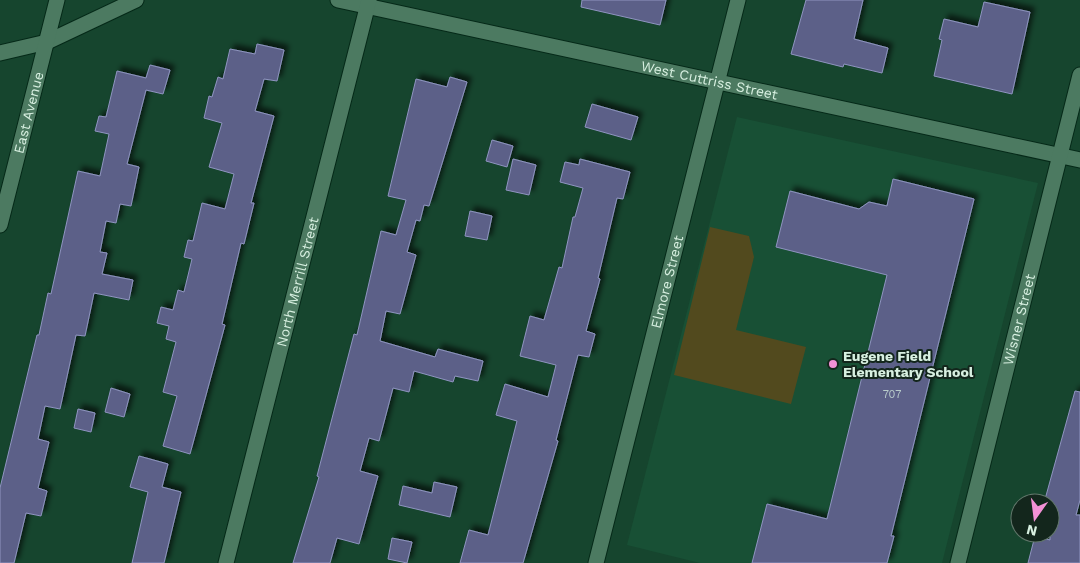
<svg xmlns="http://www.w3.org/2000/svg" width="1080" height="563" font-family="'Work Sans',sans-serif">
	<style>
		.built { fill: #185035 }
		.green { fill: #524a1e }
		.building { fill: #5c6088; stroke: #8f94c0; filter: url(#shadow) }
		.lines { fill: none; stroke-linecap: round; stroke-linejoin: round }
		.minor-casing { stroke: #052918; stroke-width: 17 }
		.minor { stroke: #4c7a61; stroke-width: 15 }
		.poi-dot { fill: #f391d6; stroke: #13261c; stroke-width: 2 }
		.labels { text-anchor: middle; dominant-baseline: central; stroke-width: 4; stroke-linejoin: round; paint-order: stroke }
		.number-label { font-size: 11px; fill: #b9cccb }
		.street-label { font-size: 14px; fill: #d8f0e1; stroke: #13261c }
		.poi-label { font-size: 14px; font-weight: bold; fill: #d8f0e1; stroke: #13261c; text-anchor: start }
	</style>
	<defs>
		<filter id="shadow"><feDropShadow dx="4.5" dy="-4.5" stdDeviation="2.5" flood-color="#0009"/></filter>
	</defs>
	<rect width="100%" height="100%" fill="#16452e"/>
	<!-- built -->
	<path class="built" d="M737,117l301,66 -96,380h-242l-73,-18z"/>
	<!-- green -->
	<path class="green" d="M710,227l39,9 5,21 -18,73 70,17 -15,57 -117,-29z"/>
	<!-- building -->
	<path class="building" d="M582,0h84l-6,25 -79,-18z
		M806,0h57l-9,39 34,9 -6,25 -38,-9 -1,3 -52,-13z
		M984,2l46,10 -18,82 -78,-18 8,-36 -3,-1 5,-20 34,8z
		M257,44l27,6 -7,31 -13,-2 -9,32 19,5 -23,87h3l-10,41 -3,-1 -19,81 3,1 -35,129 -27,-8 14,-50 -14,-4 13,-50 -10,-3 3,-13 -12,-3 4,-16 12,3 5,-20 6,2 8,-33 -8,-2 4,-17 5,1 9,-38 23,6 9,-35 -25,-7 13,-44 -18,-5 5,-22 3,1 6,-20 5,2 7,-30 25,5z
		M150,65l20,5 -7,24 -17,-4 -19,74 12,3 -8,39 -11,-2 -4,19 -10,-2 -6,31 7,1 -5,21 31,6 -4,20 -35,-7 -9,43 -9,-1 -16,74 -15,-3 -7,33 11,3 -11,46 9,3 -6,25 -15,-3 -12,50h-14v-75l37,-153h2l9,-42 3,1 27,-123 22,5 9,-42 -14,-3 4,-15 7,1 11,-46 29,7z
		M450,77l17,5 -38,124 -5,-1 -4,16 -4,-1 -9,32 9,3 -16,59 -14,-3 -6,30 55,16 3,-8 45,12 -5,20 -23,-5 -2,6 -39,-11 -5,21 -16,-4 -14,53 -10,-3 -9,33 18,5 -19,68 -22,-6 -7,25h-37l26,-86 -2,-1 37,-142 3,1 24,-104 15,4 10,-35 -18,-4 28,-117 31,8z
		M592,104l46,13 -7,23 -46,-13z
		M492,140l21,6 -6,21 -21,-6z
		M513,159l23,6 -7,30 -23,-5z
		M580,159l50,13 -7,27 -6,-1 -19,80 2,1 -14,52 9,3 -6,23 -11,-2 -22,85 2,1 -35,122h-63l9,-33 19,5 29,-114 -21,-6 9,-31 43,13 8,-32 -36,-9 10,-40 14,4 15,-53 3,1 11,-51h2l8,-29 -23,-6 5,-20 14,3z
		M893,179l81,20 -83,337h3l-7,27h-135l15,-59 60,15 60,-244 -111,-28 14,-56 69,18 10,-7 18,4z
		M470,211l22,5 -5,24 -22,-4z
		M111,388l19,6 -6,23 -19,-5z
		M1075,391l5,1v108l-4,15h4v48h-52l7,-27 15,4v-37h-6z
		M78,409l17,4 -4,19 -17,-4z
		M139,456l29,8 -6,23 19,5 -17,71h-32l16,-71 -18,-5z
		M434,482l23,5 -7,30 -51,-12 4,-19 29,7z
		M392,538l20,4 -5,21 -19,-4z"/>
	<g class="lines">
		<defs>
			<g id="minor">
				<path id="s1" d="M338,0l742,160"/>
				<path d="M0,53l47,-11 89,-42"/>
				<path id="s2" d="M0,225l57,-225"/>
				<path id="s3" d="M226,563l143,-563"/>
				<path id="s4" d="M596,563l142,-563"/>
				<path id="s5" d="M958,563l122,-488"/>
			</g>
		</defs>
		<!-- minor casing -->
		<use href="#minor" class="minor-casing"/>
		<!-- minor -->
		<use href="#minor" class="minor"/>
	</g>
	<!-- markers -->
	<circle class="poi-dot" cx="833" cy="364" r="5"/>
	<g class="labels">
		<!-- number labels -->
		<g class="number-label">
			<text x="892" y="394">707</text>
		</g>
		<!-- street labels -->
		<g class="street-label">
			<text stroke="none"><textPath href="#s1" startOffset="380">West Cuttriss Street</textPath></text>
			<text stroke="none"><textPath href="#s2" startOffset="116">East Avenue</textPath></text>
			<text stroke="none"><textPath href="#s3" startOffset="290">North Merrill Street</textPath></text>
			<text stroke="none"><textPath href="#s4" startOffset="290">Elmore Street</textPath></text>
			<text stroke="none"><textPath href="#s5" startOffset="251">Wisner Street</textPath></text>
		</g>
		<!-- poi labels -->
		<g class="poi-label">
			<text x="843" y="356">Eugene Field<tspan x="843" dy="16">Elementary School</tspan></text>
		</g>
	</g>
	<!-- north arrow -->
	<g transform="translate(1035 518) rotate(194)"><circle r="24" fill="#13261c" stroke="#62776b"/>
	<path d="M0-4L9 19L0 12L-9 19Z" fill="#f391d6"/>
	<text y="-8" font-size="14" font-weight="bold" text-anchor="middle" fill="#d8f0e1">N</text>
	</g>
</svg>
